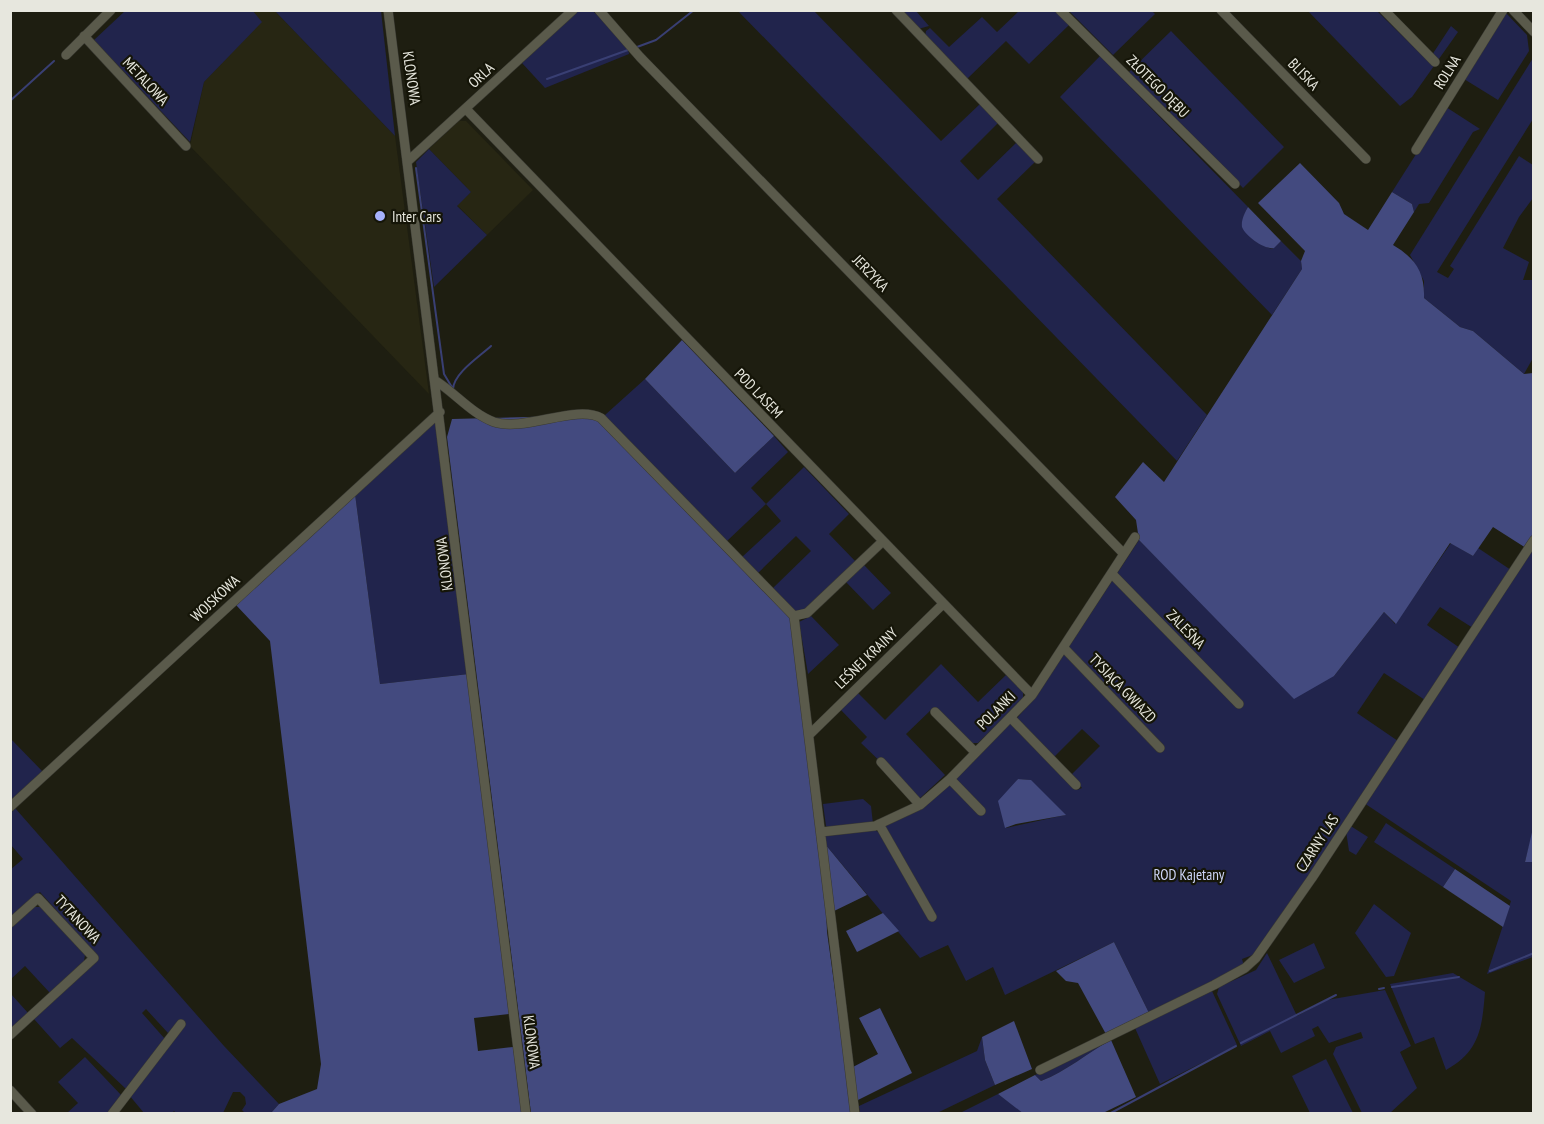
<svg xmlns="http://www.w3.org/2000/svg" width="1544" height="1124" font-family="'PT Sans Narrow',sans-serif">
	<style>
		.built { fill: #272613 }
		.green { fill: #21244c; fill-rule: evenodd }
		.forest { fill: #434a7f }
		.lines { fill: none; stroke-linecap: round; stroke-linejoin: round }
		.stream { stroke: #393f73; stroke-width: 2 }
		.minor-casing { stroke: #393932; stroke-width: 10 }
		.minor { stroke: #5a5a4b; stroke-width: 9 }
		.poi-dot { fill: #a6b1fc; stroke: #151508; stroke-width: 2 }
		.labels { text-anchor: middle; dominant-baseline: central; stroke-width: 4.5; stroke-linejoin: round; paint-order: stroke }
		.street-label { font-size: 15px; fill: #e7e7de; stroke: #151508 }
		.poi-label { font-size: 15px; fill: #e7e7de; stroke: #151508; text-anchor: start }
		.park-label { font-size: 15px; fill: #cfd6f8; stroke: #151508 }
	</style>
	<rect width="100%" height="100%" fill="#1e1e11"/>
	<!-- built -->
	<path class="built" d="M253,11h22l120,125 34,258 -239,-248 14,-64 57,-60z
		M459,121h7l67,69 -46,45 -30,-30 14,-13 -42,-43z"/>
	<!-- green -->
	<path class="green" d="M125,11h128l9,11 -58,60 -14,60 -96,-102z
		M275,11h106l14,125z
		M577,11h16l35,36 1,7 -84,34 -23,-25z
		M738,11h76l127,130 39,-37 18,19 -38,38 18,19 39,-38 19,19 -39,38 210,216 -30,46z
		M901,11h15l13,15 -11,3z
		M1019,11h36l14,14 -40,39 -23,-23 -39,38 -42,-42 1,-6 4,-3 19,19 33,-30 15,15z
		M1152,11l3,3 -42,41 -44,-44z
		M1308,11h69l51,50 23,-35 7,6 -46,65 -12,9z
		M1506,13l21,22 2,16 -31,49 -34,-21z
		M1171,31l113,116 -41,41 -114,-116z
		M1100,56l148,151c-13,22 4,35 24,42l9,-8 20,20 1,8 -30,46 -212,-218z
		M1533,58v61l-96,153 11,6 6,-9 -4,-3 69,-110 14,9v33l-14,19 -16,31 26,14 -6,18h10v78l-9,16 -51,-43 -13,-4 -36,-29v-17l-14,-26z
		M1446,107l34,22 -7,3 -44,71 -10,1 -5,8 -2,-8 -20,-12z
		M429,149l42,43 -14,14 30,29 -53,52 -18,-125z
		M645,379l90,94 39,-37 14,16 -37,36 15,16 38,-37 45,47 -20,20 27,28 -51,48 -10,2 -22,-24 38,-37 -15,-15 -38,37 -16,-16 39,-36 -15,-17 -39,37 -102,-101 -20,-25z
		M438,419l31,255 -89,10 -25,-190z
		M1139,540l45,45 150,91 50,-64 11,12 56,-81 22,13 5,-8 33,22 -38,58 -33,-21 -13,18 33,23 -35,52 -41,-27 -27,40 41,28 -140,212 -16,6 2,7 -95,47 -35,-71 -109,53 -12,-28 -27,14 -18,-36 -28,13 -95,-114 -2,-9 50,-5 9,3 2,-7 70,-48 57,-55 66,67 5,-2 -11,-13 29,-29 -18,-17 -28,28 -37,-39 21,-24zM1018,779l12,1 35,35 -59,13 -5,-21z
		M1533,547l1,281 -9,34h8v95l-46,17 24,-73 -147,-98z
		M864,565l27,28 -18,17 -27,-28z
		M811,616l28,29 -31,29 -9,-52z
		M941,664l37,38 28,-27 17,17v7l-45,44h-7l-38,-35 -27,26 39,41 -26,24 -58,-56 6,-6 -27,-28 17,-17 28,28z
		M10,738l34,35 -34,29z
		M863,799l8,7 2,18 -42,5 -5,-3 -3,-22z
		M15,808l209,238 55,58 -8,9h-26l-3,-3 4,-6 -1,-7 -5,-5h-7l-10,21 -46,1 -3,-3 -2,2h-28l-15,-18 43,-63 -4,1 -22,-24 -4,4 23,26 -37,49h-3l-53,-50 -12,10 -26,-29 65,-61 -59,-66 -29,26 -1,-48 13,-11 -12,-14v-32z
		M1386,823l69,46 -12,18 -69,-45z
		M1349,825l19,12 -12,18 -7,-4 -3,-20z
		M1374,904l37,29 -17,43 -8,1 -31,-44z
		M34,907h8l43,48 -1,6 -34,32 -25,-27 -14,13v-51z
		M1314,943l11,25 -31,15 -15,-23z
		M1267,953l30,63 30,-16 58,-10 26,56 -11,6 17,36 -27,25h-28l-29,-59 3,-7 27,-9 -2,-6 -32,11 -11,-17 -6,3 3,7 -34,17 -11,-22 -29,15 -24,-52 2,-7 37,-17z
		M1453,973l32,19c-3,36 -5,59 -39,78l-12,-33 -19,7 -25,-60z
		M1212,991l25,54 -77,39 -25,-56z
		M11,994l17,19 -17,17z
		M982,1037l3,23 10,25 -58,28h-77l-1,-7 118,-55z
		M1111,1040c-24,13 -44,31 -70,41l-6,-6z
		M85,1057l37,39 -13,17h-42l11,-10 -20,-21z
		M1326,1059l27,54h-43l-18,-37z
		M998,1094l26,19 -66,1z"/>
	<!-- forest -->
	<path class="forest" d="M1300,163l39,40 5,11 24,16 24,-38 20,12 2,8 -21,33c22,13 32,27 31,53l36,29 13,4 51,43 9,-1 1,163 -8,12 -33,-21 -20,29 -23,-13 -54,81 -12,-12 -50,64 -40,23 -155,-159 -3,-20 -21,-23 28,-35 21,20 138,-213 -1,-8 4,-10 -47,-48z
		M1248,207l33,34 -7,7c-9,2 -29,-12 -32,-21 -1,-7 3,-15 6,-20z
		M682,340l92,96 -39,37 -90,-94z
		M605,415l67,82 119,122 35,285 1,28 25,181h-321l-84,-676 5,-18z
		M355,494l25,190 89,-10 40,340 -35,4 4,33 35,-4 10,66h-252l8,-9 38,-15 4,-25 -51,-423 -34,-36z
		M1018,779l13,1 35,35 -50,9 -11,4 -7,-27z
		M1533,828v34h-8z
		M825,844l42,51 -35,17z
		M1455,869l55,37 -7,21 -60,-40z
		M883,913l16,18 -42,21 -11,-21z
		M1114,942l35,71 -42,23 -29,-53 -12,-2 -10,-10z
		M880,1008l32,65 -56,28 -5,-33 27,-14 -19,-36z
		M1014,1021l18,48 -37,16 -10,-25 -3,-23z
		M1111,1040l25,57 -33,16 -79,1 -26,-20 37,-19 6,6c26,-10 46,-28 70,-41z"/>
	<g class="lines">
		<!-- stream -->
		<path class="stream" d="M637,47l19,-7 38,-30
			M547,79l81,-29
			M10,101l44,-40
			M416,168l28,206 9,15c1,-16 26,-32 38,-43
			M1490,971l44,-18
			M1392,987l67,-10
			M1379,989l5,-1
			M1241,1043l95,-48
			M1109,1114l127,-68"/>
		<defs>
			<path id="minor" d="M388,10l138,1104
				M599,10l41,47 484,497
				M896,10l142,149
				M1060,10l175,174
				M1221,10l145,149
				M1384,10l51,52
				M1513,10l21,22
				M84,36l102,110
				M66,55l45,-45
				M466,109l566,586
				M1416,150l87,-140
				M408,161l165,-151
				M436,381c19,12 36,33 58,41 30,10 83,-18 107,-4l193,198 61,498
				M1112,574l127,130
				M794,616l13,-3 75,-71
				M1064,648l96,100
				M935,712l40,40
				M1011,718l65,67
				M809,735l134,-131
				M881,762l39,43
				M950,779l31,32
				M10,807l430,-395
				M879,824l53,93
				M821,832l54,-6 45,-21 30,-26 82,-84 103,-158
				M10,923l28,-25 56,60 -84,77
				M1040,1070l174,-85 31,-17 11,-10 56,-80 222,-338
				M10,1090l22,24
				M112,1114l69,-90"/>
		</defs>
		<!-- minor casing -->
		<use href="#minor" class="minor-casing"/>
		<!-- minor -->
		<use href="#minor" class="minor"/>
	</g>
	<!-- markers -->
	<circle class="poi-dot" cx="380" cy="216" r="6"/>
	<g class="labels">
		<!-- street labels -->
		<g class="street-label">
			<text transform="translate(1447 72) rotate(-58)">ROLNA</text>
			<text transform="translate(1304 74) rotate(46)">BLISKA</text>
			<text transform="translate(481 75) rotate(-43)">ORLA</text>
			<text transform="translate(412 78) rotate(82)">KLONOWA</text>
			<text transform="translate(146 81) rotate(47)">METALOWA</text>
			<text transform="translate(1158 86) rotate(45)">ZŁOTEGO DĘBU</text>
			<text transform="translate(871 273) rotate(46)">JERZYKA</text>
			<text transform="translate(759 393) rotate(46)">POD LASEM</text>
			<text transform="translate(444 564) rotate(-97)">KLONOWA</text>
			<text transform="translate(215 598) rotate(-43)">WOJSKOWA</text>
			<text transform="translate(1186 629) rotate(46)">ZALEŚNA</text>
			<text transform="translate(866 658) rotate(-44)">LEŚNEJ KRAINY</text>
			<text transform="translate(1123 688) rotate(46)">TYSIĄCA GWIAZD</text>
			<text transform="translate(996 710) rotate(-45)">POLANKI</text>
			<text transform="translate(1317 843) rotate(-57)">CZARNY LAS</text>
			<text transform="translate(78 919) rotate(47)">TYTANOWA</text>
			<text transform="translate(532 1042) rotate(83)">KLONOWA</text>
		</g>
		<!-- poi labels -->
		<g class="poi-label">
			<text x="392" y="216">Inter Cars</text>
		</g>
		<!-- park labels -->
		<g class="park-label">
			<text x="1189" y="874">ROD Kajetany</text>
		</g>
	</g>
	<!-- border -->
	<rect width="1544" height="1124" fill="none" stroke="#e7e7de" stroke-width="24"/>
</svg>
